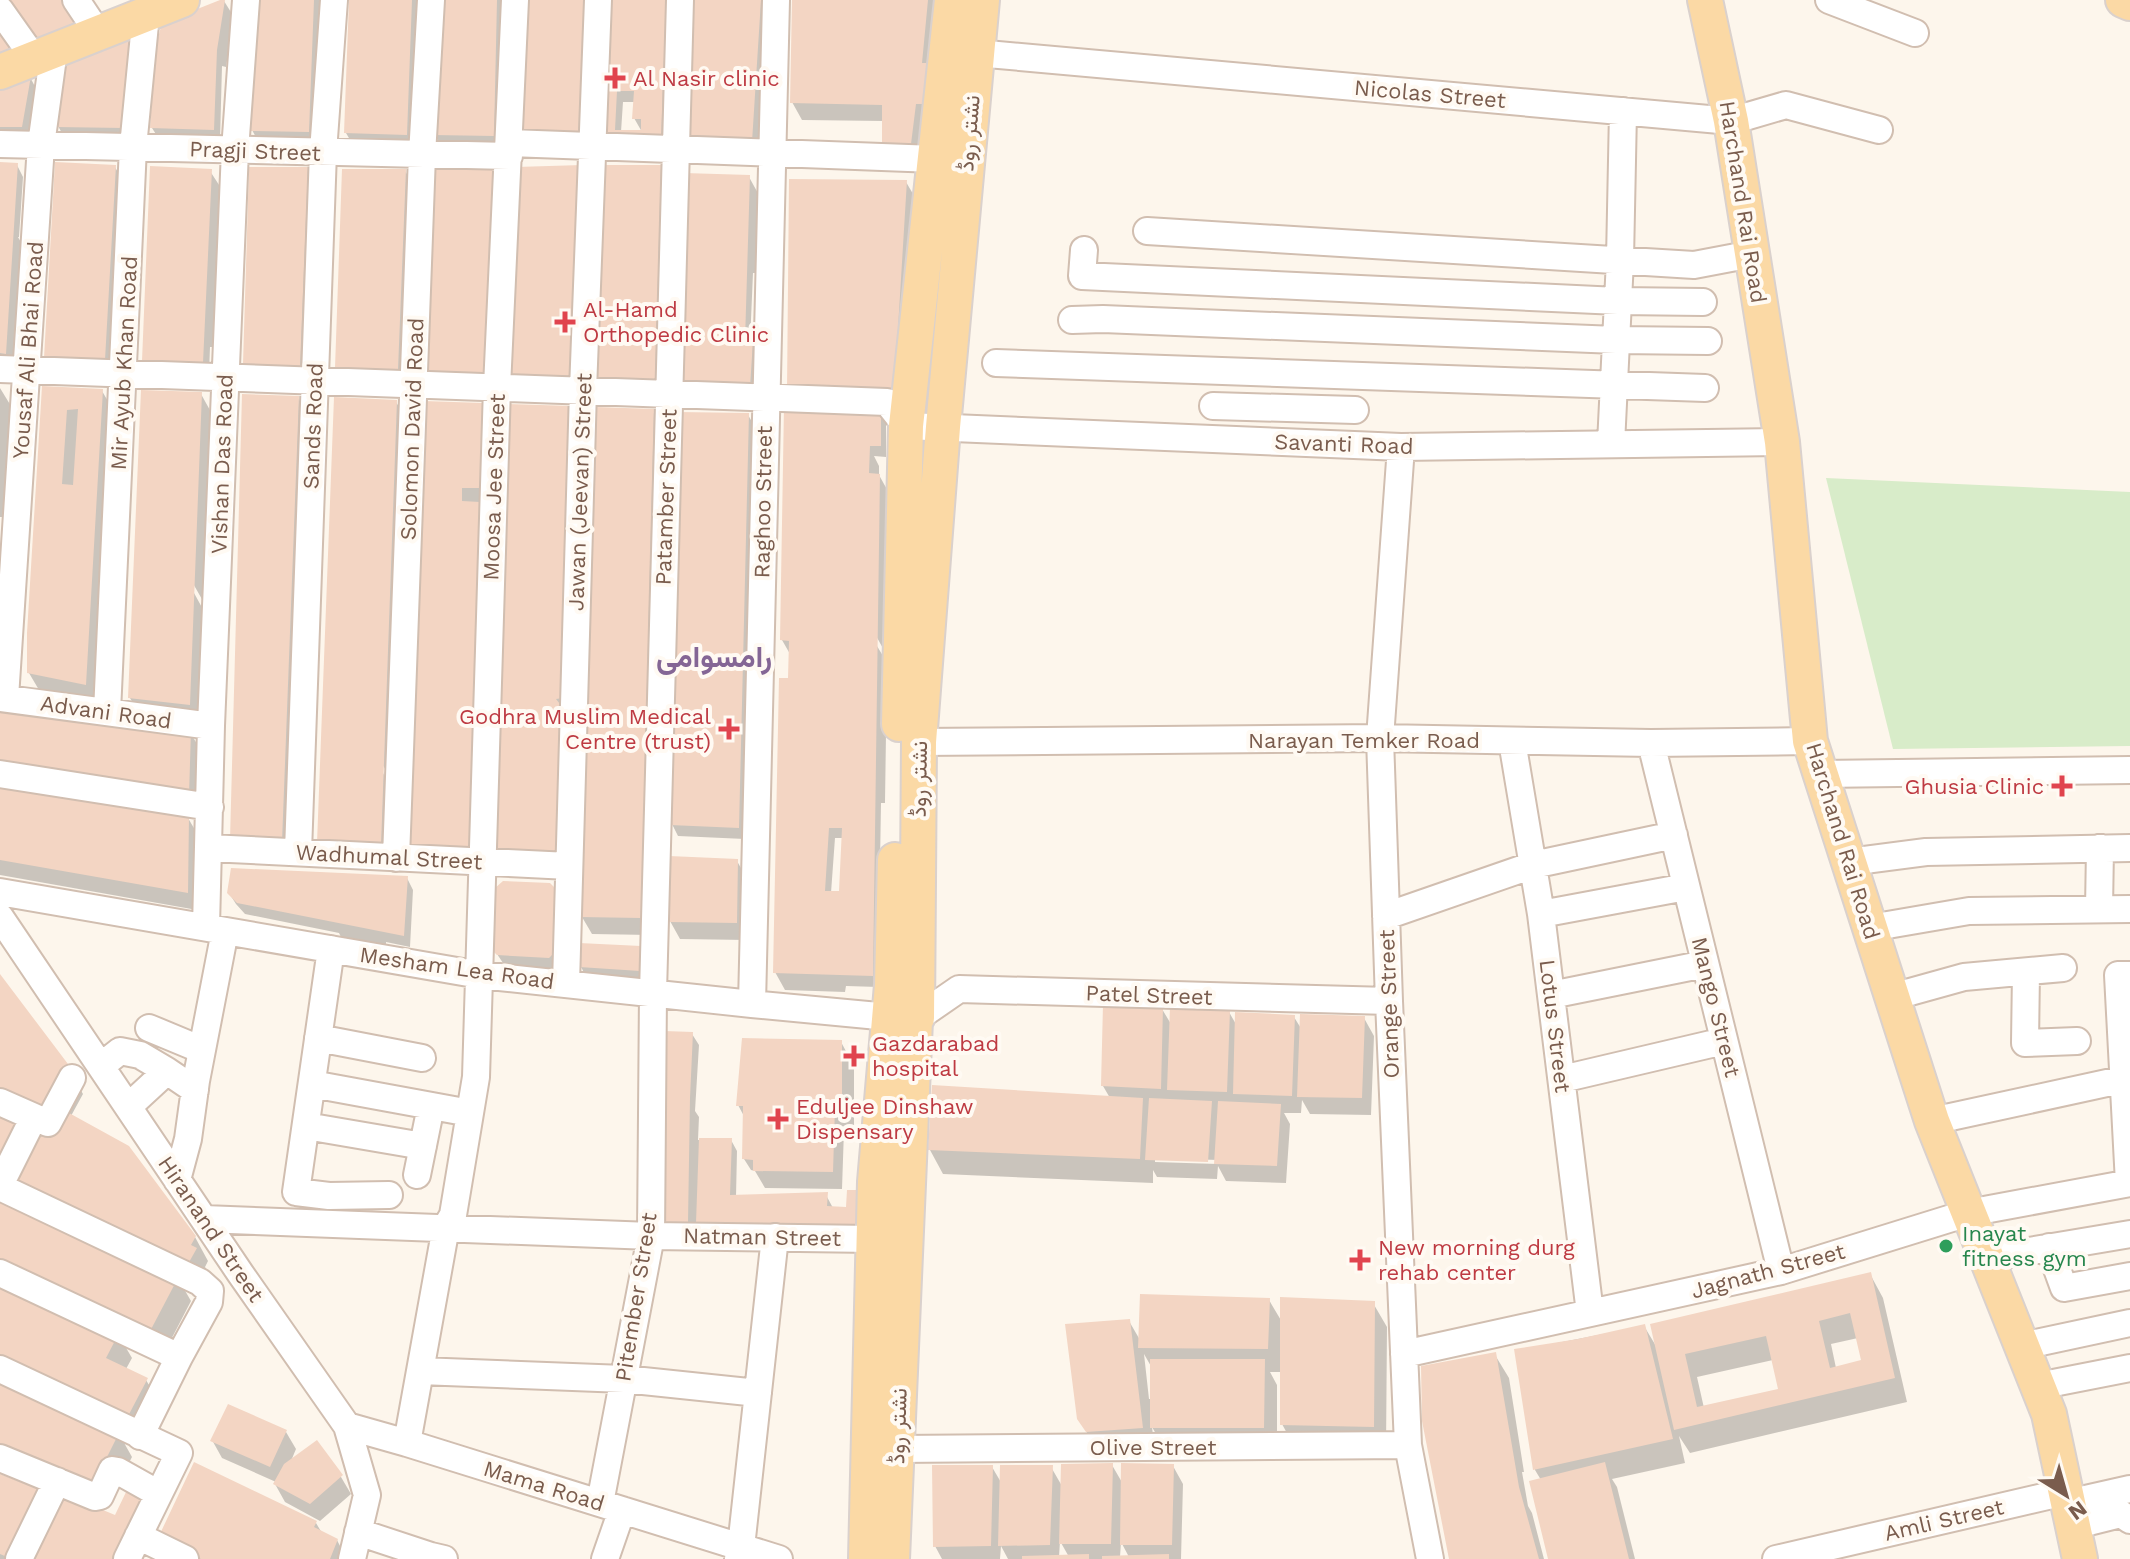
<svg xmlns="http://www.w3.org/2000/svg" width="2130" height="1559" font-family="'Work Sans',Vazirmatn,sans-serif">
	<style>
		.green { fill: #d8ecc9 }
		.shadow { fill: #0003; fill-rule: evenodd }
		.building { fill: #f3d5c3; fill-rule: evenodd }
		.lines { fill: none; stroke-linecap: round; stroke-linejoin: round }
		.minor-casing { stroke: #d1beb0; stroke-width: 30 }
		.major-casing { stroke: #dad1cd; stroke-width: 38 }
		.minor { stroke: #fff; stroke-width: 26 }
		.major { stroke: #fbd9a5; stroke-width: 34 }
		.health-dot { fill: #e0444e; stroke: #fffaf3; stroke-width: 3 }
		.leisure-dot { fill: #2e9e5b; stroke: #fffaf3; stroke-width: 3 }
		.labels { text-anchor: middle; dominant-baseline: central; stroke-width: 8; stroke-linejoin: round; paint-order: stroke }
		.health-label { font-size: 22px; fill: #be3a42; stroke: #fffaf3; text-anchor: start }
		.street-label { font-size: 22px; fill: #7a5c4d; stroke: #fffaf3 }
		.leisure-label { font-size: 22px; fill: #27864d; stroke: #fffaf3; text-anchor: start }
		.district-label { font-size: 30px; font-weight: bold; fill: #846695; stroke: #fffaf3 }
	</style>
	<rect width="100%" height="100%" fill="#fdf6ec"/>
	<!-- green -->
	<path class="green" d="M1826,478l304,14v254l-237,3z"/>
	<!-- shadow -->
	<path class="shadow" d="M260,0h64l-6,149 -56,-1 -10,-18z
		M351,0h71l-6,152 -60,-2 -10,-17z
		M439,0h64l-4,147 -57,-1 -7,-11z
		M608,0h64l-5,151 -59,-1zM623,102h13l-2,16 8,14h-21z
		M694,0h77l-4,3 -10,150z
		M794,0h145l-6,121h-12l-4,34 -33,-34 -82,-1 -10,-18z
		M224,1l10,16 -8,50 -4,-1 -2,75 -61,-2 -7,-11z
		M131,38l2,107 -65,-1 -10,-18z
		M31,79l9,17 -9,48h-31v-53z
		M0,164l17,1 6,12 -4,60h-1l5,9 -8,125 -15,-1z
		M115,167l10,18 -11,192 -58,-2z
		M659,167l11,18 -10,209 -63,-13z
		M307,169l6,11 -4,204 -54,-2 -10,-18z
		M491,169l11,17 -5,204 -60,-2 -10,-18z
		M518,169l64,224 -61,-2 -10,-18z
		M210,171l11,17 -7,159h-4l-1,27 -59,-2 -6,-11z
		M405,171l10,17 -8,199 -60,-2 -10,-18z
		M749,177l10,18 -3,78h-3l-3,70h2l7,11 -3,44 -69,-3z
		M906,182l10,17 -2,25h-4l-1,24 -6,163h-23l6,11v35l-12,-1 5,10v9l10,18 1,168 -15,-27 -4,2 18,30h-2l-2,137h-4l-3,184 -32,-1 -1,6 -60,-2 -10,-18 15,-292v-26l-8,-14zM835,838h8l-2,56 -10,-1z
		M0,388l11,18 -7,111h-4v4z
		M44,388l58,3 10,17 -16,294 -57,-12 -10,-17z
		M201,394l10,18 -2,57 3,7 -5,132 -16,-28 -3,2 17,31 -6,109 -59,-7 -10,-17z
		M298,398l6,11 -13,450 -49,-2z
		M396,402l14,23 -14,363 -16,-28 -3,2 17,31 -4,70 -61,-3z
		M426,403l55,2 21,35 -2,65 -21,-1 6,11 -1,33 4,6 -1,32 -3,-1 -2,74 14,24 -2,84h4l12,-361 61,2 7,12 -3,95 4,6 -2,35h-3l-5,153h-8l11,18 -2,84h-4l-2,52 -63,-2 -6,-11 1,-22h-14l-1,38 -60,-2 -10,-18z
		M652,411l7,11 -9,513 -58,-1 -10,-17z
		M748,415l10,17 -13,407 -67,-3 -6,-12z
		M190,732l10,17 -2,64 -42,-7z
		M0,788l188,30 10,17 -1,75 -197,-35z
		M737,861l10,18 -1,61 -66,-1 -10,-18z
		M407,878l6,12 -3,57 -24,-5v5l-44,-8 -3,-6 -94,-19 -9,-10 -7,-11z
		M549,885l16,84 -56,3 -16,-24z
		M639,948l7,11 -1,23 -58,-4 -6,-11z
		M0,977l69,93 14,24 -12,22 124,121 13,24 -3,6 4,6 -33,2 15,26 -30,58 -39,-18 10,17 -6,11 20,11 14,23 -42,29 14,25 -25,48 -26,-1 36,14 42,5 -17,36h-142v-82l45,16z
		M1162,1009l9,15 58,-12 8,14 57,-9 8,13 62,-12 10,18 -3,79 -61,-1 -8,-14 -1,13h-17l6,11 -4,59 -60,-2 -8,-15 -1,13 -60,-2 -4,-7v13l-210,-9 -13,-24 180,-52 -7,-12zM1155,1158l63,2v4l-63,-2z
		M692,1034l7,11 -4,66 4,6 -1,23h33l6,11 -1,46 90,-2 7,13 15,1 21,27 -165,-2 -7,-12v17h-21l-11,-18z
		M841,1042l13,24v64h-10l-2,59 -77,-1 -10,-17 -4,-1 -7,-11 1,-41 -7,-13zM746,1104l106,1v4l-95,-1z
		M1870,1274l13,24 24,104 -217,51 -11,-17 6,27 -73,16 5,8 18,72h-85l-9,-79 -6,-10 -19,-119 128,-25 12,20zM1858,1338l5,24 -27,6 -5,-24zM1773,1360l7,30 -76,18 -7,-31z
		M1269,1300l13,22 91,-19 14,24 -1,123 -91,-2 -13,-24v-52h-12l7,13v66h-111l-14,-24 3,24 -62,-8 -14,-24 50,-98 11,19zM1144,1354l8,14v31h-3z
		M1495,1355l14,23 15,94h-2l6,34 4,7 12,46h-93z
		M286,1432l10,17 -5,12 50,16 10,17 -31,27 -35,-19 -10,-18 1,-2 -54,-24 -10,-18z
		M1112,1465l11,19 50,-18 10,18 -2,75h-173l-7,-13 -1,13h-58l-7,-13 57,-79 10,17 49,-17 11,19zM1060,1541l9,16h-10zM1121,1542l8,15h-9z
		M316,1523l6,10 15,7 6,12 -3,7h-168z"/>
	<!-- building -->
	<path class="building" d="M3,0h65l16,24 -50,20z
		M220,0h5l-8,50 -3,80 -64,-2 5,-79 7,-26z
		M258,0h56l-5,132 -59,-1 3,-101z
		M349,0h63l-5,135 -63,-2z
		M437,0h60l-3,136 -61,-1z
		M521,0h66l-5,139 -65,-2z
		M606,0h60l-5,140 -62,-1zM617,91h17l-2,28h9v11h-26z
		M692,0h69l-9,142 -67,-1z
		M792,0h136l-6,63h5l-3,41h-8l-5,40 -4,2 -25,-1v-40l-92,-2z
		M0,26l17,24 -17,6z
		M132,36l-8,92 -68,-1 2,-64z
		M31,76l-9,51h-22v-38z
		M0,162l18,1 -12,191 -6,-1z
		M55,162l61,3 -11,195 -61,-2z
		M582,165l-9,211 -64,-2 7,-207z
		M598,165h63l-6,219 -60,-3z
		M150,166l62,3 -9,194 -61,-2z
		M433,166l60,1 -5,206 -63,-2z
		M249,167h59l-8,200 -57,-3z
		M342,169h64l-8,201 -63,-2z
		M684,173l66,2 -5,166h8l-3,46 -72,-3z
		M789,179l118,1 -13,214 -107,-3z
		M42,386l61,3 -17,296 -59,-12v-40zM78,409l-5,76 -11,-1 5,-74z
		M141,390l61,2 -12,313 -62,-7z
		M242,394l57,2 -17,446 -52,-2z
		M334,397l63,3 -16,446 -64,-3z
		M424,401l59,2 -3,85h-18v13l18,1 -8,347 -63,-2z
		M508,404l64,2 -9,292 -7,1 7,9 -4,145 -66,-3z
		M784,406l97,3v37h-11l-1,27 11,1 -7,502 -100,-3 6,-295h9l1,-37 -9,-1zM829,828h13l-3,63h-14z
		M595,407l59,2 -13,509 -61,-1z
		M678,412l71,1 -10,415 -69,-3z
		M0,704l191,26 -2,66 -189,-29z
		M0,785l189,31 -1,77 -188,-33z
		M669,856l69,3 -1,64 -69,-1z
		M231,868l177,8 -4,60 -167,-33 -10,-10z
		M503,881l47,2 8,8 -2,60 -7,7 -52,-3 -6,-6 4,-61z
		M579,943l62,3 -1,25 -61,-4z
		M0,974l71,94 -26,49 -45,-20z
		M1103,1004l60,3 -2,82 -60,-3z
		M1170,1007l60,3 -3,82 -60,-2z
		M1235,1012l60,3 -3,81 -59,-2z
		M1300,1014l65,2 -3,82 -65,-1z
		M664,1031l29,1 -3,66 -2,124h-25z
		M742,1038l100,2v67h-7l-2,65 -80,-1v-11l-11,-1 1,-53h-7z
		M932,1085l211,13 -3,61 -212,-9z
		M1149,1098l63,3 -4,61 -63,-2z
		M1218,1101l63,3 -4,62 -63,-2z
		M0,1106l29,14 -29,59z
		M60,1108l69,38 67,90 -5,9 6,3 -9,16 -180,-81 29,-61z
		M699,1138h33l-2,57 98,-3 -1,14 19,1 1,-17h17v35l-168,-2z
		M0,1196l179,80 -32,61 -147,-69z
		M1871,1272l24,106 -221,52 -24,-106zM1850,1313l11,47 -31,8 -11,-47zM1766,1336l12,53 -81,18 -12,-53z
		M0,1278l119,55 -13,25 42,20 -22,42 -126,-61z
		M1140,1294l130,4 -2,51 -130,-1z
		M1280,1297l95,4 -1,126 -94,-2z
		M1130,1319l13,109 -57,4 -9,-13 -12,-95z
		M1645,1324l28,115 -140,31 -19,-121 64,-10z
		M1496,1352l23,135 20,72h-90l-27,-138 -1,-55z
		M1150,1359h115l-1,69h-114z
		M0,1374l120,57 -26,52 -22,-11 -4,9 -68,-28z
		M228,1404l59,26 -17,37 -60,-26z
		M317,1440l26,35 -33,29 -37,-20 11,-20z
		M194,1462l123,59 -3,6 24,12 -8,20h-129l-43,-21z
		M1605,1462l24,97h-81l-19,-78z
		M1113,1463l-2,81h-52l2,-80z
		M1121,1463l53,1 -2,81h-52z
		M932,1465h61l-2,81 -58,1z
		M1000,1465h53l-3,80 -52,1z
		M0,1474l46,18 -34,67 -12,-5z
		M127,1490l19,8 -28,61h-92l36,-66 53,22z
		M1089,1554v5h-67v-3z
		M1169,1554v5h-67v-3z"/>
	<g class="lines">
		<defs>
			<path id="minor" d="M76,0l22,33
				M1829,0l86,33
				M0,10l34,48
				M976,53l755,68 55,-16 93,25
				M510,143l425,16
				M0,144l509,12
				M1147,231l547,34 58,-11
				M1084,250l-2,26 536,25 85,1
				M1072,320l31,-1 513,21 92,1
				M996,363l709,25
				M0,369l887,33 19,24 448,19 47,2 381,-5
				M1213,406l142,4
				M1611,444l9,-184 3,-149
				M1401,447l-21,291 9,263 19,444 22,114
				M0,698l211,28
				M5,698l36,-553 13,-95
				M107,712l26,-565 13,-133
				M1512,741l29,173 49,399
				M919,742l461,-4 271,5 159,-2
				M1651,743l130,528
				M0,774l210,33
				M1820,774l310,-4
				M209,848l360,18
				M298,852l25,-700 11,-152
				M396,858l26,-703 9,-155
				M1849,862l77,-10 204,-4
				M0,892l480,83 272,29 137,13 28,1 42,-29 430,12
				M2099,909l1,-61
				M1541,914l145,-27
				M1386,916l147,-51 141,-30
				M0,917l240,356 107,153 20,69 -15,64
				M206,927l5,-201 24,-576 11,-150
				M1870,928l99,-17 161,-2
				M331,949l-35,243 33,4 60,-1
				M2026,972l-1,71 52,-2
				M566,984l17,-594 15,-390
				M1551,995l154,-31
				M1892,997l72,-20 99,-9
				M752,1004l24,-1004
				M149,1028l53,22
				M318,1038l104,20
				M101,1066l19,-15 20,4 27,16
				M1562,1079l162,-38
				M312,1084l158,29
				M0,1102l34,15
				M128,1107l39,-36 28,19
				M1932,1121l198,-43
				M306,1126l117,20
				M417,1175l14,-69
				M177,1180l11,-41 8,-58 29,-150
				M2129,1183l-11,-208h12
				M0,1185l34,-68 14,6 24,-45
				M0,1187l200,95 10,9 -1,11 -30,55 -39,79
				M204,1219l447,17 222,3
				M2049,1247l15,41 66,-12
				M1987,1258l143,-24
				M0,1273l179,84
				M2022,1346l108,-23
				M1404,1354l377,-83 187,-58 162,-30
				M0,1369l179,84 -52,106
				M420,1371l204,8 134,14
				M2038,1386l92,-18
				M347,1426l60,17 372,116
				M407,1443l39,-216 7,-12 23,-138 21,-690 18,-387
				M897,1449l511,-4
				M0,1458l95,39 5,-1 12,-26 6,1 41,23
				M600,1503l51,-267 2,-243 27,-993
				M2068,1503l62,-14
				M2073,1526l48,-12 9,6
				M358,1532l73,24 13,3
				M138,1536l47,23
				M19,1559l38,-78
				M605,1559l17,-49
				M738,1559l3,-12 34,-310
				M1776,1559l289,-67"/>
			<path id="major" d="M1705,0l26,121 51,321 28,299 122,380 117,293 31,145
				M2123,0l7,3
				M0,72l182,-72
				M899,724l7,-298 46,-426
				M866,1559l9,-377 17,-197 3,-125
				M892,1559l23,-539 2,-2 2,-276 24,-315 39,-427"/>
		</defs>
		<!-- minor casing -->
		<use href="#minor" class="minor-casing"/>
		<!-- major casing -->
		<use href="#major" class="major-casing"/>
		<!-- minor -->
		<use href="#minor" class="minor"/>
		<!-- major -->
		<use href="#major" class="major"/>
	</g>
	<!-- markers -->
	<g class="health-dot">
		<path d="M611 66h8v8h8v8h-8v8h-8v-8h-8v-8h8z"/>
		<path d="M561 310h8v8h8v8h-8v8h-8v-8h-8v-8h8z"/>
		<path d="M725 717h8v8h8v8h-8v8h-8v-8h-8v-8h8z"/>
		<path d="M2058 774h8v8h8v8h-8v8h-8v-8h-8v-8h8z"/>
		<path d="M850 1044h8v8h8v8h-8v8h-8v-8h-8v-8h8z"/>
		<path d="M774 1107h8v8h8v8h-8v8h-8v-8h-8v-8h8z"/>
		<path d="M1356 1248h8v8h8v8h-8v8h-8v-8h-8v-8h8z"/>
	</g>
	<circle class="leisure-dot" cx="1946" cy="1246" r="8"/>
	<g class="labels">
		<!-- health labels -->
		<g class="health-label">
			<text x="633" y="78">Al Nasir clinic</text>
			<text x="583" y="309">Al-Hamd<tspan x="583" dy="25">Orthopedic Clinic</tspan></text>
			<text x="711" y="716" text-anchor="end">Godhra Muslim Medical<tspan x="711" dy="25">Centre (trust)</tspan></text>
			<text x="2044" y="786" text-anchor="end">Ghusia Clinic</text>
			<text x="872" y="1043">Gazdarabad<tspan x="872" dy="25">hospital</tspan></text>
			<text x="796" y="1106">Eduljee Dinshaw<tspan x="796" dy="25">Dispensary</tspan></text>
			<text x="1378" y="1247">New morning durg<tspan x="1378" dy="25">rehab center</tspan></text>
		</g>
		<!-- street labels -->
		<g class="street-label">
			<text transform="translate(1430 94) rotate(5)">Nicolas Street</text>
			<text transform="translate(969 133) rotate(-85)">نشتر روڈ</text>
			<text transform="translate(255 151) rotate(2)">Pragji Street</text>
			<text transform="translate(1743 202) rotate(81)">Harchand Rai Road</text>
			<text transform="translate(28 350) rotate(-86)">Yousaf Ali Bhai Road</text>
			<text transform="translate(124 363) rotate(-87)">Mir Ayub Khan Road</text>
			<text transform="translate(313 426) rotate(-88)">Sands Road</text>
			<text transform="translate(412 429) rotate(-88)">Solomon David Road</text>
			<text transform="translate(1344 444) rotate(2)">Savanti Road</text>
			<text transform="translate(222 464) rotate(-88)">Vishan Das Road</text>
			<text transform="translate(494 487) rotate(-88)">Moosa Jee Street</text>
			<text transform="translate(580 492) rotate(-88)">Jawan (Jeevan) Street</text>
			<text transform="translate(666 497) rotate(-88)">Patamber Street</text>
			<text transform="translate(763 502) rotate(-89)">Raghoo Street</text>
			<text transform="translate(106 712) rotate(8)">Advani Road</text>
			<text x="1364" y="740">Narayan Temker Road</text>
			<text transform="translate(919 779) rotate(-89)">نشتر روڈ</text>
			<text transform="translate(1843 841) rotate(73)">Harchand Rai Road</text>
			<text transform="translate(389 857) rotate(3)">Wadhumal Street</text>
			<text transform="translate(457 968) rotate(8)">Mesham Lea Road</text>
			<text transform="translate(1149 995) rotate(2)">Patel Street</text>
			<text transform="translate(1389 1004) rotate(-92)">Orange Street</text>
			<text transform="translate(1716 1007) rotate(76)">Mango Street</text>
			<text transform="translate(1555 1026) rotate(83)">Lotus Street</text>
			<text transform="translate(211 1229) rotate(56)">Hiranand Street</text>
			<text transform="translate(762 1237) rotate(1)">Natman Street</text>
			<text transform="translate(1768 1271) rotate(-15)">Jagnath Street</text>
			<text transform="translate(636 1297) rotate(-81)">Pitember Street</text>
			<text transform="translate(898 1426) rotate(-88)">نشتر روڈ</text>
			<text x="1153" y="1447">Olive Street</text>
			<text transform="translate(544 1486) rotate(17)">Mama Road</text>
			<text transform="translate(1944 1520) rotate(-13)">Amli Street</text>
		</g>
		<!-- leisure labels -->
		<g class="leisure-label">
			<text x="1962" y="1233">Inayat<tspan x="1962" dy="25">fitness gym</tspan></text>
		</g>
		<!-- district labels -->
		<g class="district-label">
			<text x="714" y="656">رامسوامی</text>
		</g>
	</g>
	<!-- north arrow -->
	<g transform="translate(2066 1495) rotate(143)" stroke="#fffaf3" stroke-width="6" paint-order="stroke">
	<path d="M0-6L14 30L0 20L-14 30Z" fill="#7a5c4d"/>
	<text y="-12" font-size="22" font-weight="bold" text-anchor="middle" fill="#7a5c4d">N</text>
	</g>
</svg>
